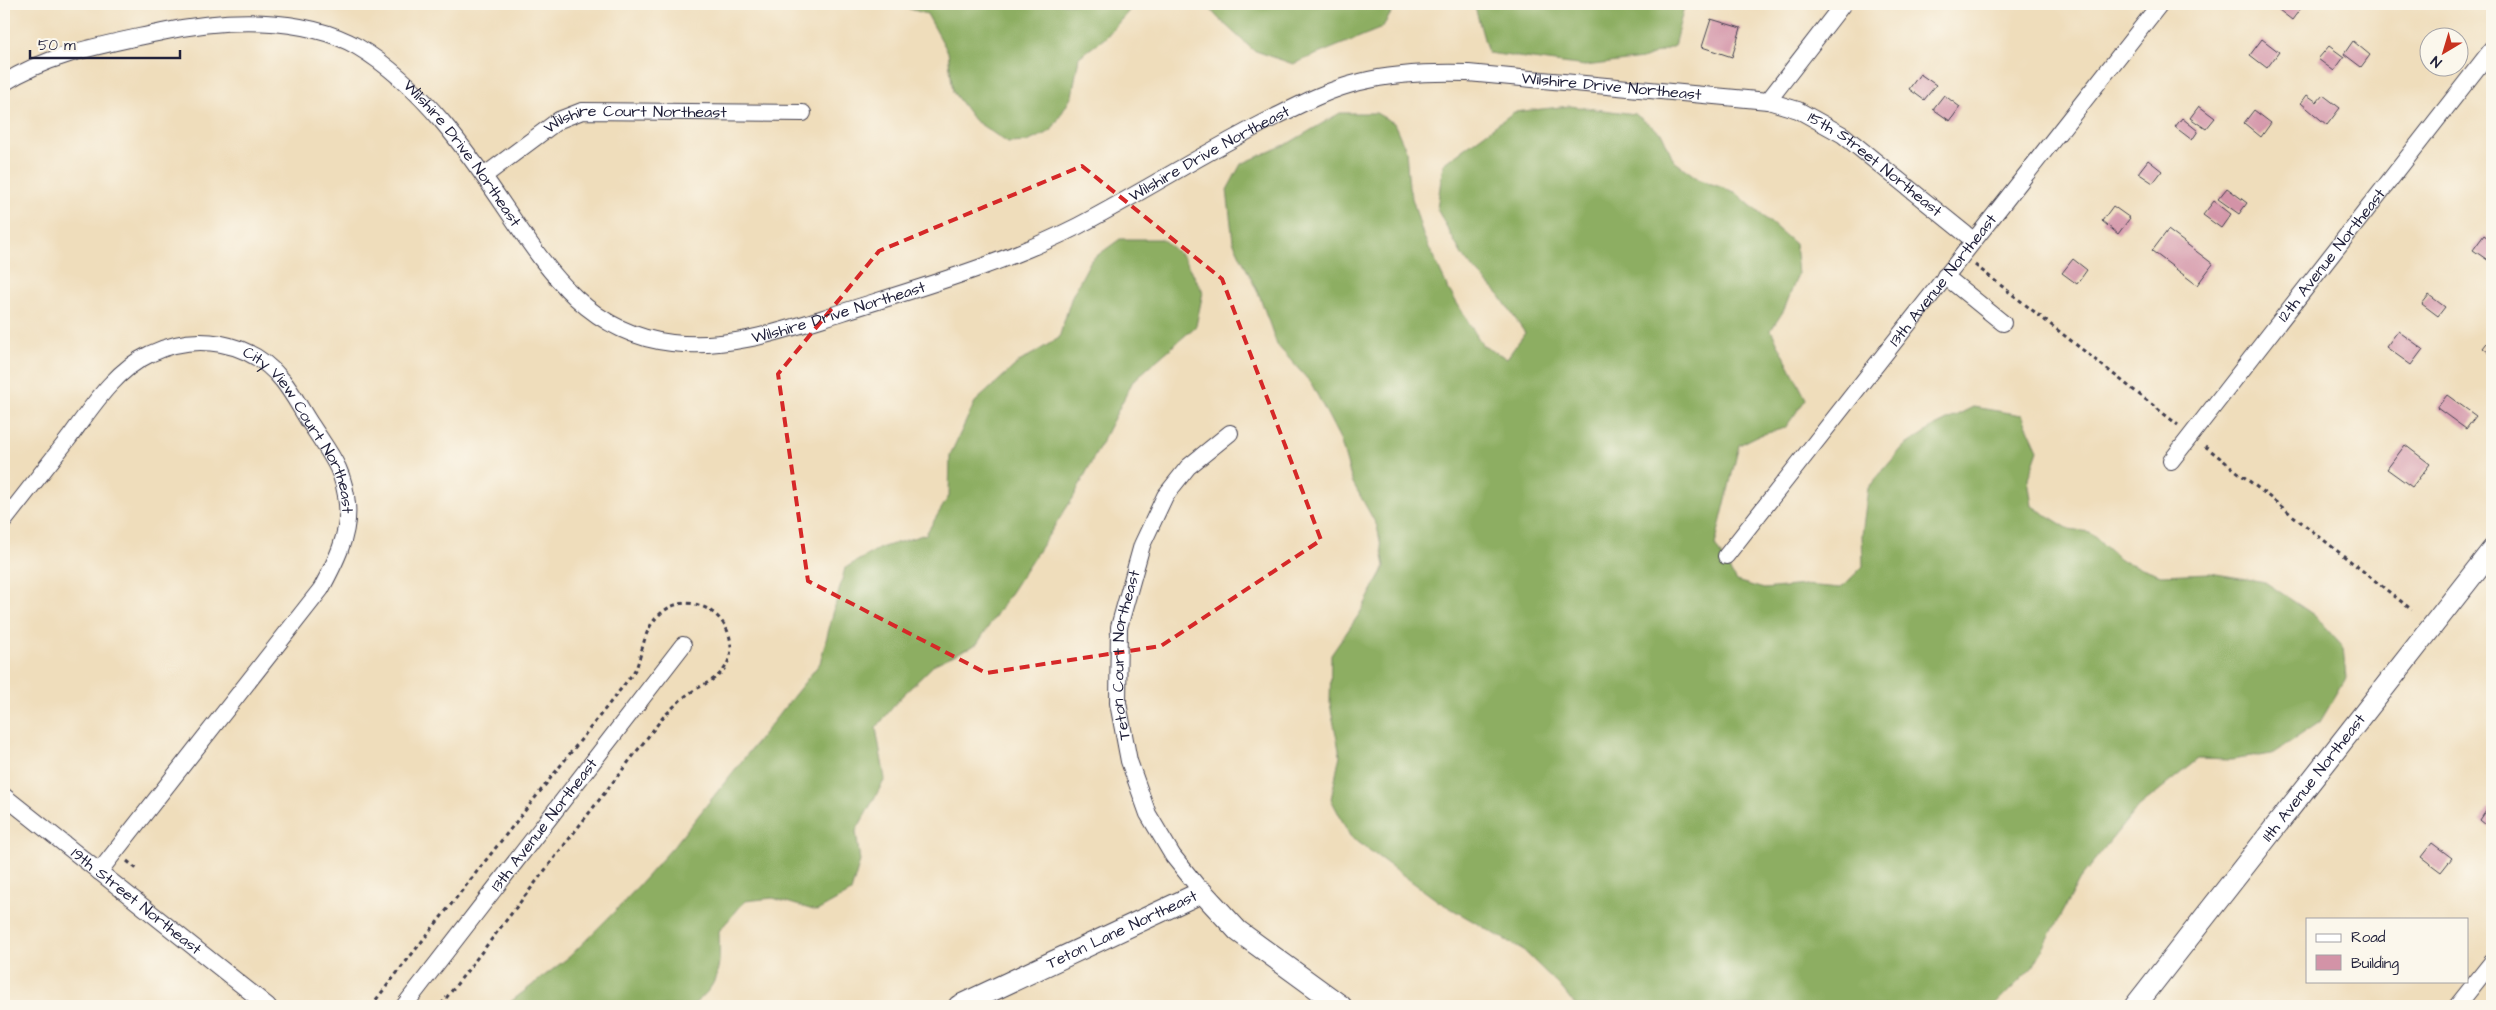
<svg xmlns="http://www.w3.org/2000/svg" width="2496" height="1010" font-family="'Architects Daughter',sans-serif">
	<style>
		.forest { fill: #8dae62; stroke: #58684e }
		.building { fill: #d393a7 }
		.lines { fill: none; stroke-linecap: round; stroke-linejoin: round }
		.minor-casing { stroke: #413e4e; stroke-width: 18 }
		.tertiary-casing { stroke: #413e4e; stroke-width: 23 }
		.path { stroke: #413e4e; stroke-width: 3; stroke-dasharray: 4 4; stroke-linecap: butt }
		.minor { stroke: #fff; stroke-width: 16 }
		.tertiary { stroke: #fff; stroke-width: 21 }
		.marked { fill: none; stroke: #d62828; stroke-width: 4; stroke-dasharray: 10 6; stroke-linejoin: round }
		.labels { text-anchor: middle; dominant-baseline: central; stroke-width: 4; stroke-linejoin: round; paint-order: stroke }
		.street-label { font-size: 16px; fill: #22223b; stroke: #fbf7ec }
	</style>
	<rect width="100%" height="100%" fill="#fbf7ec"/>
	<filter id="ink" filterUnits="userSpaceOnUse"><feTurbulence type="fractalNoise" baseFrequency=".02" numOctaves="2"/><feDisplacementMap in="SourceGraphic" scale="10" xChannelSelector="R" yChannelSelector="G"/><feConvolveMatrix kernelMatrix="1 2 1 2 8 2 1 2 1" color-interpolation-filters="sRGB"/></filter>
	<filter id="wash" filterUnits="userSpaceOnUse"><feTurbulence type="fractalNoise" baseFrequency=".0096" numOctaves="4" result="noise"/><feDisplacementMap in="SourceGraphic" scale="20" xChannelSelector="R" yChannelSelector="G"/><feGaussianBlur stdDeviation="1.12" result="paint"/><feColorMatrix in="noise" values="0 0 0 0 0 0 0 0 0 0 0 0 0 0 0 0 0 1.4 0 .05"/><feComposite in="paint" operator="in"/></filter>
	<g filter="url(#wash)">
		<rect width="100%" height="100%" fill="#efddbb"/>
		<!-- forest -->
		<path class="forest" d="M893,4h242l-30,34 -26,19 -7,39 -21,35 -24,11 -19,1 -34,-23 -21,-28 -5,-40 -21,-38z
			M1206,4h181l6,6 -11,18 -89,36 -40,-14 -35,-32z
			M1474,4h209l1,3 -10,39 -32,13 -57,7 -97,-13z
			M1570,106l65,8 27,20 12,27 26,19 35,12 60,52 3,30 -14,36 -13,20 35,69 -21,29 -28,8 -18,9 -24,100 21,36 28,8 40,-4 37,3 22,-22 -1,-31 6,-47 35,-41 28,-19 42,-21 49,8 16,35 -10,29 4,27 37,23 21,3 30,28 41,15 49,-2 55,9 49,33 29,32 3,31 -26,44 -48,32 -41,6 -33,-1 -62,50 -55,68 -48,90 -39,39h-418l-16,-20 -37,-36 -85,-49 -88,-65 -19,-37 9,-44 -10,-51 1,-49 29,-42 25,-47 -8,-40 -25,-45 -12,-42 -29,-56 -34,-38 -17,-48 -27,-56 -6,-51 14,-26 48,-21 51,-30h36l18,10 12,27 3,38 14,47 26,55 34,56 24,12 18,-25 -25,-37 -37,-39 -26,-48 6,-45 71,-52z
			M1120,239h42l21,18 20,35 -7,34 -63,55 -60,117 -96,146 -42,20 -34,33 -25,31 9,51 -29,52 4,30 -9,31 -34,19 -44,-13 -28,3 -26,30c1,33 3,54 -28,75h-186l64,-49 53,-53 52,-58 146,-183 25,-95 35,-20 46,-14 23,-38 1,-41 25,-53 44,-40 40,-24 13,-42 19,-36z"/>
		<g id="blocks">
			<!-- building -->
			<path class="building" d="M2283,4h21l-12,16 -13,-10z
				M1711,19l30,9 -9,29 -30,-10z
				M2262,39l17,13 -12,16 -17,-13z
				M2353,41l17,14 -9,12 -17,-13z
				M2329,46l15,11 -10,14 -16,-12z
				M1920,74l16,11 -12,15 -15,-11z
				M1944,95l16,12 -10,14 -17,-12z
				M2307,95l10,7 6,-7 17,13 -13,17 -26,-22z
				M2199,106l16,12 -9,11 -16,-11z
				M2254,110l17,13 -10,14 -17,-14z
				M2182,118l16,13 -6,9 -17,-13z
				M2148,160l14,11 -9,12 -15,-10z
				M2227,188l20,15 -8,11 -21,-15z
				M2214,201l17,13 -10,14 -18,-13z
				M2113,206l17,12 -12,16 -16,-13z
				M2168,230l45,34 -16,21 -45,-34z
				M2484,235l8,6v15l-3,5 -16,-11z
				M2073,259l14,11 -10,14 -15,-11z
				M2429,295l16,12 -7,9 -16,-12z
				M2398,331l25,18 -12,16 -25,-18z
				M2490,339l2,1v15l-9,-7z
				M2447,395l29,21 -10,13 -29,-21z
				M2405,445l25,19 -18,23 -25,-18z
				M2488,808l4,3v19l-12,-10z
				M2432,843l20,15 -11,14 -20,-15z"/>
		</g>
	</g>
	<g filter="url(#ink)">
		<use href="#blocks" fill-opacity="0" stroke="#413e4e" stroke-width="1"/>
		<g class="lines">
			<defs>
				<g id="minor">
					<path id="s1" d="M4,83c46,-30 104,-39 158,-51 61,-13 140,-17 196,15 64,38 110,105 151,166 42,62 82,121 163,130 59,7 115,-14 171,-31 79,-25 160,-48 235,-86 67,-35 130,-76 197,-109 28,-14 55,-28 85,-35 35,-9 72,-10 108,-9l300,28 30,9 45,25 130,105"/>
					<path d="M1768,101l75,-97"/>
					<path id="s2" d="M484,176l75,-56 23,-9 221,2"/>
					<path d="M1945,276l58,47"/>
					<path id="s3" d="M2171,461l321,-412"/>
					<path id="s4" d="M4,521c21,-27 43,-55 65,-83 22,-30 46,-68 81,-84 45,-22 100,-14 133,27 11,14 19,30 29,45 18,28 32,43 35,78 3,31 -12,59 -26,85l-222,283"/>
					<path id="s5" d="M1726,556l434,-552"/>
					<path id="s6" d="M4,796l264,210"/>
					<path id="s7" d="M1202,892l-29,-36 -25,-42 -19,-53 -11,-58 1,-76 23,-82 23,-49 23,-29 42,-34"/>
					<path id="s8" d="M404,1006l279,-361"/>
					<path d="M2457,1006l35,-44"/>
				</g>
				<g id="tertiary">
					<path id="s9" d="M959,1006l243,-114 36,39 103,75"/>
					<path id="s10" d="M2135,1006l357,-456"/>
				</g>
			</defs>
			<!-- minor casing -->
			<use href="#minor" class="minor-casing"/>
			<!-- tertiary casing -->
			<use href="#tertiary" class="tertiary-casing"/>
			<!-- path -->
			<path class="path" d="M1975,265l203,160
				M2205,446l207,164
				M127,861l11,9
				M371,1006l253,-321c4,-6 10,-12 13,-19 6,-16 7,-36 20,-49 34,-37 91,8 69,49 -8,14 -21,17 -33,25 -11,6 -20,17 -29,25l-224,290"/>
			<!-- minor -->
			<use href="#minor" class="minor"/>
			<!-- tertiary -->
			<use href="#tertiary" class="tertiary"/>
		</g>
	</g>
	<!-- marked area -->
	<path class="marked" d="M1082,166l140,113 99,261 -160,106 -175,27 -178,-92 -30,-207 101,-123z"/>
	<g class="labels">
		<!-- street labels -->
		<g class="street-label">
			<text stroke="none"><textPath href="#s1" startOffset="1806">Wilshire Drive Northeast</textPath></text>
			<text stroke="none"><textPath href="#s2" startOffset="170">Wilshire Court Northeast</textPath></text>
			<text stroke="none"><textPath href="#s1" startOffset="518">Wilshire Drive Northeast</textPath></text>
			<text stroke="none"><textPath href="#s1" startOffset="1386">Wilshire Drive Northeast</textPath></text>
			<text stroke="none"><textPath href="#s1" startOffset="2089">15th Street Northeast</textPath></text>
			<text stroke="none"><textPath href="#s3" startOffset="261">12th Avenue Northeast</textPath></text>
			<text stroke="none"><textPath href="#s5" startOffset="351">13th Avenue Northeast</textPath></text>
			<text stroke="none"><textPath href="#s1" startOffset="981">Wilshire Drive Northeast</textPath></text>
			<text stroke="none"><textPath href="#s4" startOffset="420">City View Court Northeast</textPath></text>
			<text stroke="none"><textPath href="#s7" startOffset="259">Teton Court Northeast</textPath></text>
			<text stroke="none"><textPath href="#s10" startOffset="290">11th Avenue Northeast</textPath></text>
			<text stroke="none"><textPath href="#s8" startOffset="229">13th Avenue Northeast</textPath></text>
			<text stroke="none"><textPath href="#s6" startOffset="169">19th Street Northeast</textPath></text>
			<text stroke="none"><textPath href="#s9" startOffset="180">Teton Lane Northeast</textPath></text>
		</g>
	</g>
	<!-- margin -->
	<rect width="2496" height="1010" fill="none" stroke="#fbf7ec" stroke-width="20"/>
	<!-- legend -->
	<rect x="2306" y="918" width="162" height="65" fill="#fbf7ec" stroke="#a4a2a5"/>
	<rect x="2316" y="934" width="25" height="8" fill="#ffffff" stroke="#a4a2a5"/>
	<text x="2351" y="942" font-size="15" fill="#22223b">Road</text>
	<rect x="2316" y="955" width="25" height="15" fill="#d393a7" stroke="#a4a2a5"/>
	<text x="2351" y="968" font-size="15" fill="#22223b">Building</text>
	<!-- north arrow -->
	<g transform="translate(2444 52) rotate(218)"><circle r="24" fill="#fbf7ec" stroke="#a4a2a5"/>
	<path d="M0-4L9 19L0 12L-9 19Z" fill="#c8321e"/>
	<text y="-8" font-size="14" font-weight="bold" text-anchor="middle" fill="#22223b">N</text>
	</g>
	<!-- scale -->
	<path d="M30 50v8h150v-8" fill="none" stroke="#22223b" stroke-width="2.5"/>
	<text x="38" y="50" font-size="15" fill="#22223b" stroke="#fbf7ec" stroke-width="4" paint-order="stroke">50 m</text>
</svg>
